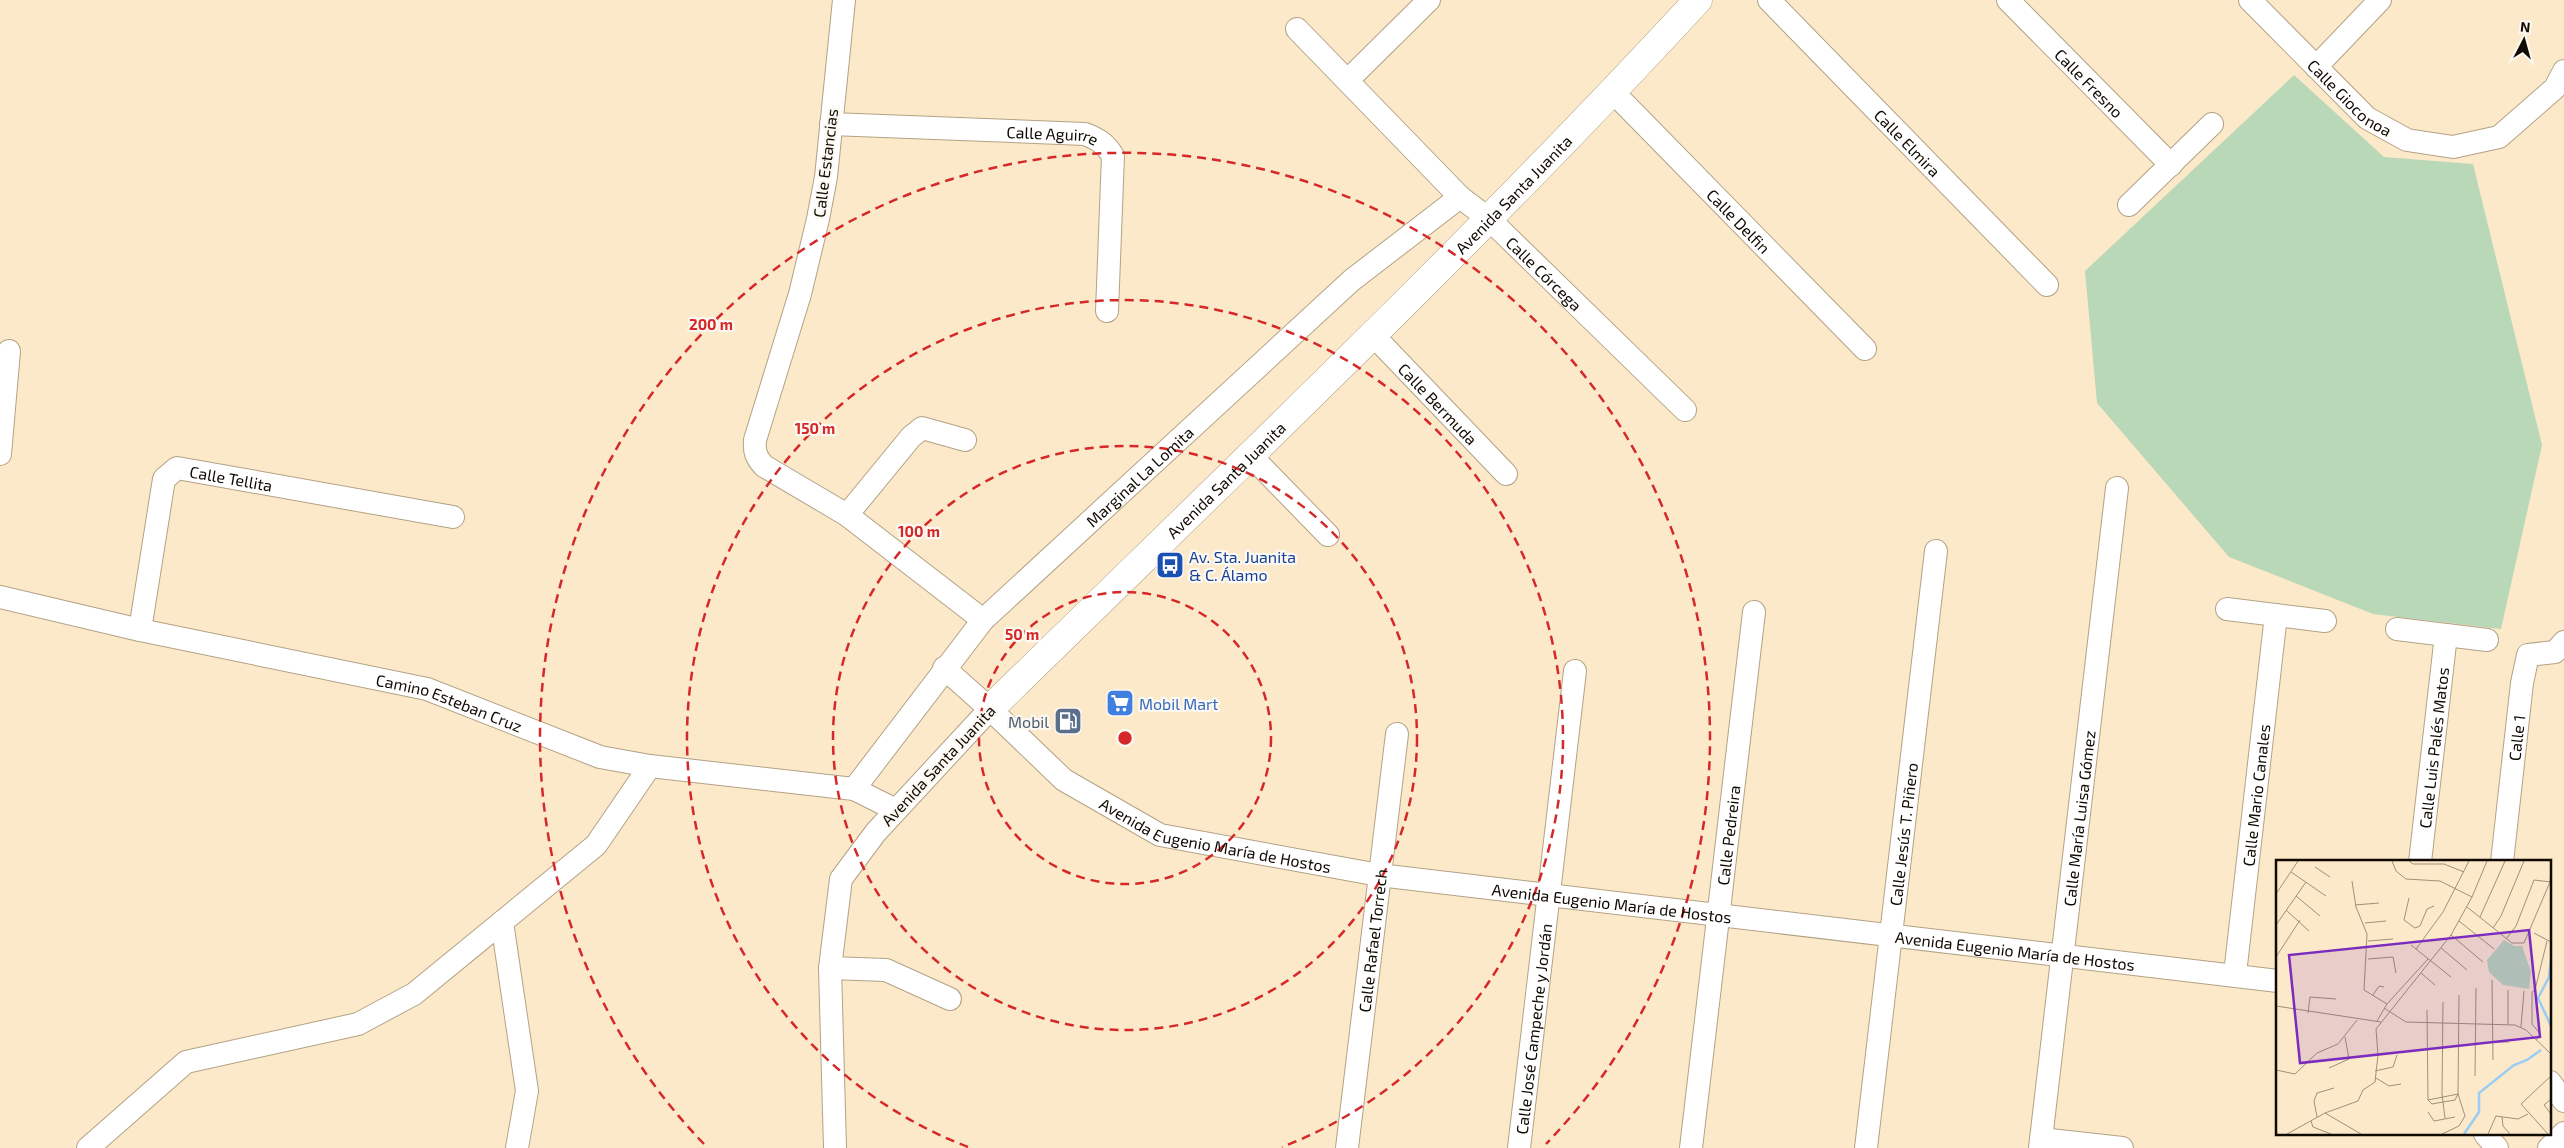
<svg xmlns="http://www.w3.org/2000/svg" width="2564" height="1148" font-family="'Exo 2',sans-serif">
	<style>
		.green { fill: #b9d8b7 }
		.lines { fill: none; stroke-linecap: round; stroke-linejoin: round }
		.minor-casing { stroke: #b3a285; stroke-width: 24 }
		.tertiary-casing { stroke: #b3a285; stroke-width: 29 }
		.minor { stroke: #fff; stroke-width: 22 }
		.tertiary { stroke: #fff; stroke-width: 28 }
		.ring { fill: none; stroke: #d62828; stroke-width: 2.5; stroke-dasharray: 9 6 }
		.labels { text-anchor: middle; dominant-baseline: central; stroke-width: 4.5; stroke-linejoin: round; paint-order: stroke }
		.street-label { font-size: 16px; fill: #100a02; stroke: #fcf8f2 }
		.transit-label { font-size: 16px; fill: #164399; stroke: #fcf8f2; text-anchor: start }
		.shop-label { font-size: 16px; fill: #366cbe; stroke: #fcf8f2; text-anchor: start }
		.service-label { font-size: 16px; fill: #4e5e75; stroke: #fcf8f2; text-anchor: end }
		.inset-river { fill: none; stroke: #99cdf3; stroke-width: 2.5 }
		.inset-road { fill: none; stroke: #9e907a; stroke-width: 1 }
		.view { fill: #7b2cbf; fill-opacity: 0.15; stroke: #7b2cbf; stroke-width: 2.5 }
		.inset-edge { fill: none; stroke: #100a02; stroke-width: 2.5 }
		.centre { fill: #d62828; stroke: #fcf8f2; stroke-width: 2.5 }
		.ring-label { font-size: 15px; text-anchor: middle; font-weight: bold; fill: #d62828; stroke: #fcf8f2; stroke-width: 4.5; stroke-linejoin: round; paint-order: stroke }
	</style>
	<rect width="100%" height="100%" fill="#fce9ca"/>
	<!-- green -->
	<path class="green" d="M2294,75l90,82 89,7 69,281 -41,184 -128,-15 -144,-57 -132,-154 -12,-132z"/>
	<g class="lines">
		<defs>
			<g id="minor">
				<path d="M844,0l-18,177 -8,42 -18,75 -45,146c-1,12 1,17 9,26l83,49 136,105"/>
				<path id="s1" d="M1769,0l278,285"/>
				<path id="s2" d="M2008,0l163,165"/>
				<path id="s3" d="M2250,0l117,118 40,22 46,7 46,-10 56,-49 9,-17"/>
				<path id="s4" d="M1297,29l163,168 29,22 196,191"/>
				<path d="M2316,67l64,-67"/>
				<path d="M1348,80l81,-80"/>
				<path id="s5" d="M1613,92l252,257"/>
				<path id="s6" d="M831,124l254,10c13,5 21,10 28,22l-6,155"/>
				<path d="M2129,205l83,-81"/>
				<path id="s7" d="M1372,334l134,140"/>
				<path d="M0,454l9,-103"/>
				<path d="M1250,455l78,80"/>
				<path d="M847,515l64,-78 11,-9 43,12"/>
				<path id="s8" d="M0,597l140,33 287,59 173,68 50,9 204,23 42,21"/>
				<path d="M2227,609l98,12"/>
				<path d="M2397,629l90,11"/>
				<path id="s9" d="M140,630l24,-151 13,-11 276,49"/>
				<path id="s10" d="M944,668l46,41 74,71 96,55 219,40 899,106"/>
				<path id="s11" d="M854,789l129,-169 369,-340 108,-83"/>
				<path id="s12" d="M2420,862l26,-227"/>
				<path id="s13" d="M2502,862l20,-179 6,-28 27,-3 9,-10"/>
				<path d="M502,922l25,169 -10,57"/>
				<path d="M830,968l56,2 64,29"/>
				<path id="s14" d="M2235,974l41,-359"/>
				<path d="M2550,1082l14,19"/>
				<path d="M2485,1134l12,14"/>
				<path d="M2041,1139l81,9"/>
				<path d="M88,1148l98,-86 172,-38 56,-30 182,-149 54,-79"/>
				<path d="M835,1148l-5,-180 11,-89 35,-47 114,-123"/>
				<path id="s15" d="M1347,1148l50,-414"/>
				<path id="s16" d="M1519,1148l56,-477"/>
				<path id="s17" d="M1691,1148l63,-536"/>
				<path id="s18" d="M1866,1148l70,-597"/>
				<path id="s19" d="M2040,1148l77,-660"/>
				<path d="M2549,1148l15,-15"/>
			</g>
			<g id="tertiary">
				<path id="s20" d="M990,709c239,-234 482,-464 708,-709"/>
			</g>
		</defs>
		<!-- minor casing -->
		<use href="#minor" class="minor-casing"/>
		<!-- tertiary casing -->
		<use href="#tertiary" class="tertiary-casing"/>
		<!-- minor -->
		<use href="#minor" class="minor"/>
		<!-- tertiary -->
		<use href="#tertiary" class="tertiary"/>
	</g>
	<!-- distance rings -->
	<g class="ring">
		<circle cx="1125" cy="738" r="146"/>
		<circle cx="1125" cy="738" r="292"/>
		<path d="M968 1147A438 438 0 1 1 1282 1147"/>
		<path d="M704 1144A585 585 0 1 1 1546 1144"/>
	</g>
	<!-- icons -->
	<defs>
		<symbol id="bus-square" viewBox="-11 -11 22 22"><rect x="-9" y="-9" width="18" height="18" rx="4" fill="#1a4fb4" stroke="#fcf8f2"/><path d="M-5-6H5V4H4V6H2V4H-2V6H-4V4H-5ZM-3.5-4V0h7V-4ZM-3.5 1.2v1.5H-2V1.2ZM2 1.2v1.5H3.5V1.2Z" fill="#fff"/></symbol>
		<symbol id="supermarket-square" viewBox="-11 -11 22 22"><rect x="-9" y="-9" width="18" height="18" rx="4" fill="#3f7fe0" stroke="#fcf8f2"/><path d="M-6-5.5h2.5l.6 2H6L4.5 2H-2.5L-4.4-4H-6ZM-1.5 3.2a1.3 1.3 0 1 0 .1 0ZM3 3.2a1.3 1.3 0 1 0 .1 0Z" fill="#fff"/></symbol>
		<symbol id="fuel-square" viewBox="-11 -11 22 22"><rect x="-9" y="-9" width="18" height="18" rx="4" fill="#5c6f8a" stroke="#fcf8f2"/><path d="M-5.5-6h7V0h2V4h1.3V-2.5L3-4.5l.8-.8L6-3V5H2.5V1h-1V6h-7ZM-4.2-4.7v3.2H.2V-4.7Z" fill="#fff"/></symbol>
	</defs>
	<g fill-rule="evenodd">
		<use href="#bus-square" x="1154" y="549" width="32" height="32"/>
		<use href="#supermarket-square" x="1104" y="687" width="32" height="32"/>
		<use href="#fuel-square" x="1052" y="705" width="32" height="32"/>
	</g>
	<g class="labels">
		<!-- street labels -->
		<g class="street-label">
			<text stroke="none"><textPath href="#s2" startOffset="116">Calle Fresno</textPath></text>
			<text stroke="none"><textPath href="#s3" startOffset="140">Calle Gioconoa</textPath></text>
			<text stroke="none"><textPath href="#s6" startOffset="222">Calle Aguirre</textPath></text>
			<text stroke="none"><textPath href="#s1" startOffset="199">Calle Elmira</textPath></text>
			<text transform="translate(825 163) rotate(-83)">Calle Estancias</text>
			<text stroke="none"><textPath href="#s20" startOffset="734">Avenida Santa Juanita</textPath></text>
			<text stroke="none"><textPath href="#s5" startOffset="180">Calle Delfin</textPath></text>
			<text stroke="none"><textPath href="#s4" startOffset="348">Calle Córcega</textPath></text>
			<text stroke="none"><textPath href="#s7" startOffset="96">Calle Bermuda</textPath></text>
			<text stroke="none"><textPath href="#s11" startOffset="425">Marginal La Lomita</textPath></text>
			<text stroke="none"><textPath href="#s9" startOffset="225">Calle Tellita</textPath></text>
			<text stroke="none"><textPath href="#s20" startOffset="329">Avenida Santa Juanita</textPath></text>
			<text stroke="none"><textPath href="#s8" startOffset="462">Camino Esteban Cruz</textPath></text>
			<text stroke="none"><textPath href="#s13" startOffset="125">Calle 1</textPath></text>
			<text stroke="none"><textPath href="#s12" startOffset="115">Calle Luis Palés Matos</textPath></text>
			<text transform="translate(938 765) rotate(-47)">Avenida Santa Juanita</text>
			<text stroke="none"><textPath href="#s14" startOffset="180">Calle Mario Canales</textPath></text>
			<text stroke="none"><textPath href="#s19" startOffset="332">Calle María Luisa Gómez</textPath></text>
			<text stroke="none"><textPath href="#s10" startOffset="328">Avenida Eugenio María de Hostos</textPath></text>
			<text stroke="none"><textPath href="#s18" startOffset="316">Calle Jesús T. Piñero</textPath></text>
			<text stroke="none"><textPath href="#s17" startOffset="315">Calle Pedreira</textPath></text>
			<text stroke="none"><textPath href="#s10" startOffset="732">Avenida Eugenio María de Hostos</textPath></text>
			<text stroke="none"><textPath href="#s15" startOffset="209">Calle Rafael Torrech</textPath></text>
			<text stroke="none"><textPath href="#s10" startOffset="1138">Avenida Eugenio María de Hostos</textPath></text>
			<text stroke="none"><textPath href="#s16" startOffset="120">Calle José Campeche y Jordán</textPath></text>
		</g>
		<!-- transit labels -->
		<g class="transit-label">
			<text x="1189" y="556">Av. Sta. Juanita<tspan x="1189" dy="18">&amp; C. Álamo</tspan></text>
		</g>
		<!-- shop labels -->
		<g class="shop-label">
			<text x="1139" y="703">Mobil Mart</text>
		</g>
		<!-- service labels -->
		<g class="service-label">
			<text x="1049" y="721">Mobil</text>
		</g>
	</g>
	<!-- overview -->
	<g transform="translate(2276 860)">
		<rect width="275" height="275" fill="#fce9ca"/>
		<path d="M228,80l10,6h8l9,26 -2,17 -26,-4 -14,-13 -2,-12z" fill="#b9d8b7"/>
		<path class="inset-river" d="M275,100l-2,17 -11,21 13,28M188,274l15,-22v-19l35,-28 13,-5 14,-10"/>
		<path class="inset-road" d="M116,1l4,10 10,8 34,2 32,16M133,1l4,3h31l20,8M39,7l15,10M15,12l35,24M76,21l4,26 11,27 -3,56 23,14M0,34l22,-33M20,36l24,20M133,38l-5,22 11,8 5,-2 7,-17 7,-3M79,45l24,-2M191,47l45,36h12l26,-61 1,-11M10,50l23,21M204,57l25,-56M183,61l35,28M89,63l21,-2M0,65l30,-43M217,68l8,-12 23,-55M258,73l17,9M175,75l32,27M230,79l10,-13 18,-46 17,2M92,81l25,-2M135,85l40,32M165,88l26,22M140,89l27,-37 26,-51M0,97l24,-37M92,99l25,-2 3,16M145,113l14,12M216,120l1,80M17,128l1,23M97,135l6,-9 5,1M167,142l-1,92 3,24M0,146l105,16M108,148l22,14 109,3 11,5 25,24M151,150l1,90 30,-6M32,153l2,-16 26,2M101,161l10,-17 41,-45M232,164v-34M245,167l3,-36M260,180l5,-5 -9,-11v-32l3,-2 12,-49M215,182h18M53,208l20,-9 -4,-22M0,210l19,4 22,-21 21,-9 19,-24M99,211l18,-4 4,-12M199,216l1,-88M100,218l13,8 12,-2M275,239l-7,6 7,9M152,240l4,4 11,-2 12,-2 3,-6M152,252l6,9 21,-4M49,253l36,21M41,257l-3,-16 3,-8 17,-5M226,257l1,9 7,8M35,261l2,6 18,7M11,274l38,-21 33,-12 5,-11 12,-8 3,-27 -2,-26 75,-94 21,-38 15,-36M166,274l17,-8 6,-10 -7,-22 1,-99M212,274l8,-18 22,3 10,-5M272,274l-27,-30 30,-28"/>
		<path class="view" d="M253,70l11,107 -240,26 -11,-108z"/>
		<rect width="275" height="275" class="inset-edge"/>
	</g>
	<circle cx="1125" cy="738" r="8" class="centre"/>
	<g class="ring-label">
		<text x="711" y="330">200 m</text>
		<text x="815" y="434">150 m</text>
		<text x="919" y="537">100 m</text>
		<text x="1022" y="640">50 m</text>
	</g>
	<!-- north arrow -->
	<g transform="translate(2524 40) rotate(6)" stroke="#fcf8f2" stroke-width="4" paint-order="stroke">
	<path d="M0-4L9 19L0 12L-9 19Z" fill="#100a02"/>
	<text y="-8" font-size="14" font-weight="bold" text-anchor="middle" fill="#100a02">N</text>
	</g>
</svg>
